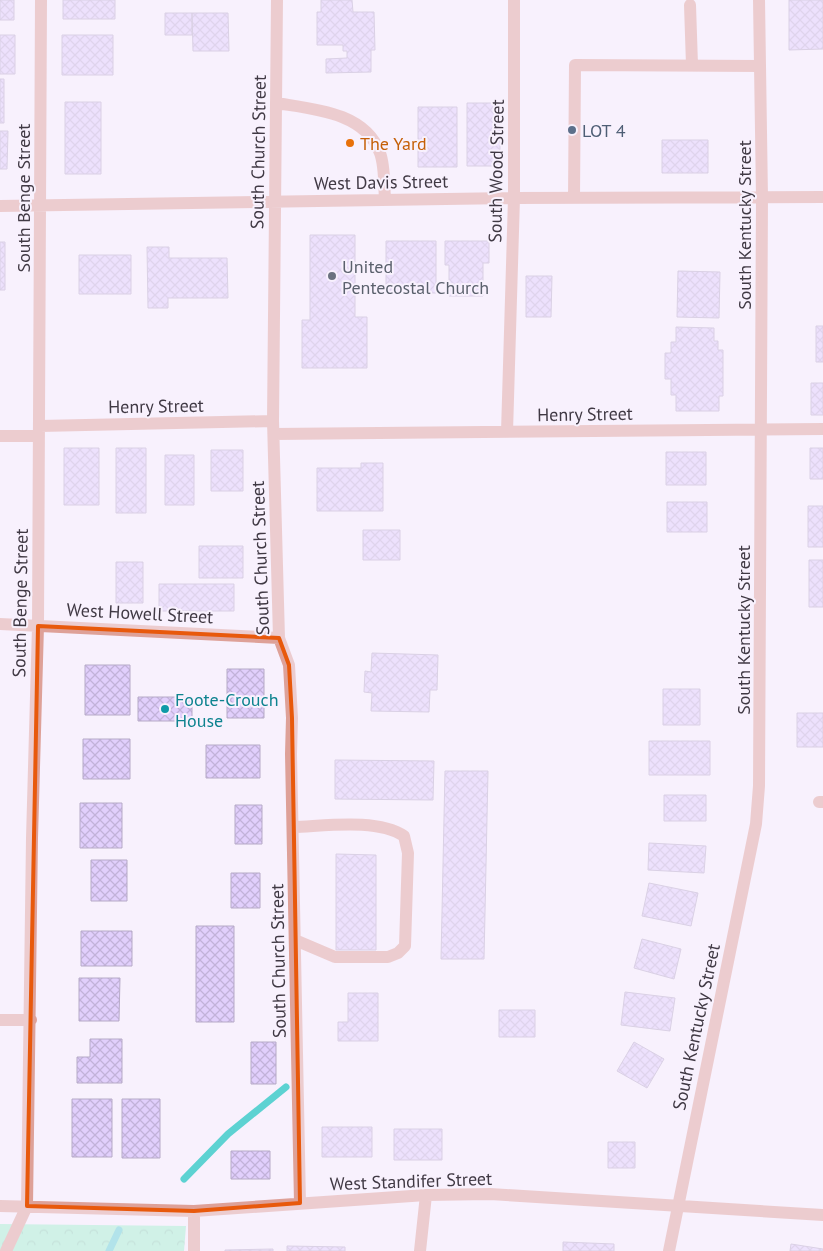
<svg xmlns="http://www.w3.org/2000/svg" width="823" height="1251" font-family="'PT Sans',sans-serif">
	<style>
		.park { fill: url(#park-crowns) }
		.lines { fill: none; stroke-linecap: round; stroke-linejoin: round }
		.stream { stroke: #5dd2d2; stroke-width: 7 }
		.building { fill: url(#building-cross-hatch); stroke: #b6aac7 }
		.minor { stroke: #dea198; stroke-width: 12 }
		.marked { fill: none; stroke: #e8590c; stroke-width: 4; stroke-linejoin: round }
		.service-dot { fill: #5c6f8a; stroke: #f8f1fd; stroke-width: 2 }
		.food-dot { fill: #e8710a; stroke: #f8f1fd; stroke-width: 2 }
		.worship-dot { fill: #6b7280; stroke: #f8f1fd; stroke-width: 2 }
		.culture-dot { fill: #0f9aa8; stroke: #f8f1fd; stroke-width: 2 }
		.labels { text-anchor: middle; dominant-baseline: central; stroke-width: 4; stroke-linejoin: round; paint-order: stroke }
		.service-label { font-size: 18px; fill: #4e5e75; stroke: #f8f1fd; text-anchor: start }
		.food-label { font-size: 18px; fill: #c56008; stroke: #f8f1fd; text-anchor: start }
		.street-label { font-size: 18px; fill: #403944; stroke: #f8f1fd }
		.worship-label { font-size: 18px; fill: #5b616d; stroke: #f8f1fd; text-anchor: start }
		.culture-label { font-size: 18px; fill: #0d838f; stroke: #f8f1fd; text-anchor: start }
	</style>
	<defs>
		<pattern id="park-crowns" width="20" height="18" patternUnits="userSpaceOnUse" patternTransform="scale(1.25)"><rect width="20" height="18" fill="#9ff2cd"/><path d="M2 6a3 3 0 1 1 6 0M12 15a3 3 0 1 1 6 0" fill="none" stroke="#8ad0b1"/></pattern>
		<pattern id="building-cross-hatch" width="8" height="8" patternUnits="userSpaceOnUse" patternTransform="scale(1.25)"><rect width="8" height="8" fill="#e1cffc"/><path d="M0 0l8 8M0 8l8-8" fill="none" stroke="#c2b2d9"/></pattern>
	</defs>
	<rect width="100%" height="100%" fill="#f8f1fd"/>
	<!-- park -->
	<path class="park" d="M0,1224l186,2 -2,25h-184z"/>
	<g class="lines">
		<!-- stream -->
		<path class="stream" d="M184,1179l44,-45 58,-47
			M109,1251l10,-21"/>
	</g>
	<!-- building -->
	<path class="building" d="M0,0h14v20h-14z
		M63,0h52v19h-52z
		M321,0h31l1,12h21l1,38h-4v22l-45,1v-14l21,-1v-7h-4v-6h-26v-33h4z
		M789,0h34v49l-34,1z
		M165,13h27v22h-27z
		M192,13h36l1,38h-36z
		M0,35h15v39h-15z
		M62,35h51v40h-51z
		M0,79h4v44h-4z
		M65,102h36v72h-36z
		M467,103h33v63h-33z
		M418,107h39v60h-39z
		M0,131h8l-1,38h-7z
		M662,140h46v33h-46z
		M310,235h45v82h12v51h-65v-48h8z
		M386,241h50v52h-50z
		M445,241h44v22h-6v33h-34v-31h-4z
		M0,242h5v48h-5z
		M147,247h22v11h58l1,40h-60v10h-20z
		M79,255h52v39h-52z
		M678,271l42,1 -1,46 -42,-1z
		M526,276h26l-1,41h-25z
		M816,326h7v36h-7z
		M676,327l38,1v13h4v9h5v46h-4v15h-43v-16h-5v-16h-6v-26h6v-11h5z
		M811,383h12v32h-12z
		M64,448h35v57h-35z
		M116,448h30v65h-30z
		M810,448h13v31h-13z
		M211,450h32v41h-32z
		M666,452h40v33h-40z
		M165,455h29v50h-29z
		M361,463h22v48h-66v-43h44z
		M667,502h40v30h-40z
		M808,506h15v41h-15z
		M363,530h37v30h-37z
		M199,546h44v32h-44z
		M809,560h14v47h-14z
		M116,562h27v41h-27z
		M159,584h75v27h-75z
		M372,653l66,2 -1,35h-7l-1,22 -58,-1 1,-18 -8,-1 1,-21 6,1z
		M85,665h45v50h-45z
		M227,669h37v49h-37z
		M663,689h37v36h-37z
		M138,697h54v24h-54z
		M797,713h26v34h-26z
		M83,739h47v40h-47z
		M649,741h61v34h-61z
		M206,745h54v33h-54z
		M335,760l99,1 -1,39 -98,-1z
		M445,771h43l-4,188h-43z
		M664,795h42v26h-42z
		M80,803h42v45h-42z
		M235,805h27v39h-27z
		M649,843l57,3 -2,27 -56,-3z
		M336,854l40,1v95h-40z
		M91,860h36v41h-36z
		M231,873h29v35h-29z
		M649,883l49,10 -7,33 -49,-10z
		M196,926h38v96h-38z
		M81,931h51v35h-51z
		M642,939l39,10 -7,30 -40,-11z
		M79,978h41l-1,43h-40z
		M625,992l50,6 -5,33 -49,-6z
		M348,993h30v48h-40v-19h10z
		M499,1010h36v27h-36z
		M90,1039h32v44h-45v-26h13z
		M251,1042h25v42h-25z
		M634,1042l30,17 -17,29 -30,-17z
		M72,1099h40v58h-40z
		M122,1099h38v59h-38z
		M322,1127h50v30h-50z
		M394,1129h48v31h-48z
		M608,1142h27v26h-27z
		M231,1151h39v28h-39z
		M563,1242l51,2v7h-51z
		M791,1244l32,5v2h-33z
		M287,1246l58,1v4h-58z
		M273,1249v2h-48v-1z"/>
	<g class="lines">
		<!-- minor -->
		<path class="minor" d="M277,0l-4,421 6,217 10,27 3,53 -1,36 9,449
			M690,5l2,60
			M276,103c37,6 89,9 104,50 5,13 4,33 5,47
			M574,198l1,-133 185,1
			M0,206l514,-8 309,-1
			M40,426l233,-5
			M507,432l7,-234v-198
			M274,434l549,-5
			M0,436h39
			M0,624l279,14
			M819,802h4
			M293,827c32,-1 84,-9 111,9l4,17 -3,93 -7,7 -10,4h-53l-40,-17
			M0,1020h31
			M0,1206l194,5 232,-16 64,-1 333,21
			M194,1211v40
			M6,1251l21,-45 5,-368 6,-212 3,-626
			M420,1251l6,-56
			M669,1251l87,-427 3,-38 3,-589 -3,-197"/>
	</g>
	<!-- marked area -->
	<path d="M0 0H823V1251H0ZM38,626l241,12 10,27 3,53 8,485 -106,8 -167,-5z" fill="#f8f1fd" fill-opacity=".55" fill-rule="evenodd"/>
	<path class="marked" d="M38,626l241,12 10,27 3,53 8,485 -106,8 -167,-5z"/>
	<!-- markers -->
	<circle class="service-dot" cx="572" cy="130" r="5"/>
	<circle class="food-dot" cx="350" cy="143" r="5"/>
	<circle class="worship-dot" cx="332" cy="276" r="5"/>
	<circle class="culture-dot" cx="165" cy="709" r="5"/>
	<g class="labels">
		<!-- service labels -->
		<g class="service-label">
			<text x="582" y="130">LOT 4</text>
		</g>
		<!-- food labels -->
		<g class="food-label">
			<text x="360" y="143">The Yard</text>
		</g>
		<!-- street labels -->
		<g class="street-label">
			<text transform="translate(258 152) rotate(-89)">South Church Street</text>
			<text transform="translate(496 171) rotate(-89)">South Wood Street</text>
			<text transform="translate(381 182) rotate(-1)">West Davis Street</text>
			<text transform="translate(23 198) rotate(-90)">South Benge Street</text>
			<text transform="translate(744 225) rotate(-90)">South Kentucky Street</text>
			<text transform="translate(156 406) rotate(-1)">Henry Street</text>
			<text transform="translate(585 414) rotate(-1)">Henry Street</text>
			<text transform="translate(260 558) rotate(-92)">South Church Street</text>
			<text transform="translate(20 603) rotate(-89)">South Benge Street</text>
			<text transform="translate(140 613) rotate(3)">West Howell Street</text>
			<text transform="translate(743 630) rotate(-90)">South Kentucky Street</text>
			<text transform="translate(278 961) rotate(-91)">South Church Street</text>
			<text transform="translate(696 1027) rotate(-78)">South Kentucky Street</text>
			<text transform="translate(411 1181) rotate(-2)">West Standifer Street</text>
		</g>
		<!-- worship labels -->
		<g class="worship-label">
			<text x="342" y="266">United<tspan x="342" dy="21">Pentecostal Church</tspan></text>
		</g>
		<!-- culture labels -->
		<g class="culture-label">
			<text x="175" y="699">Foote-Crouch<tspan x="175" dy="21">House</tspan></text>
		</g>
	</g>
</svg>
